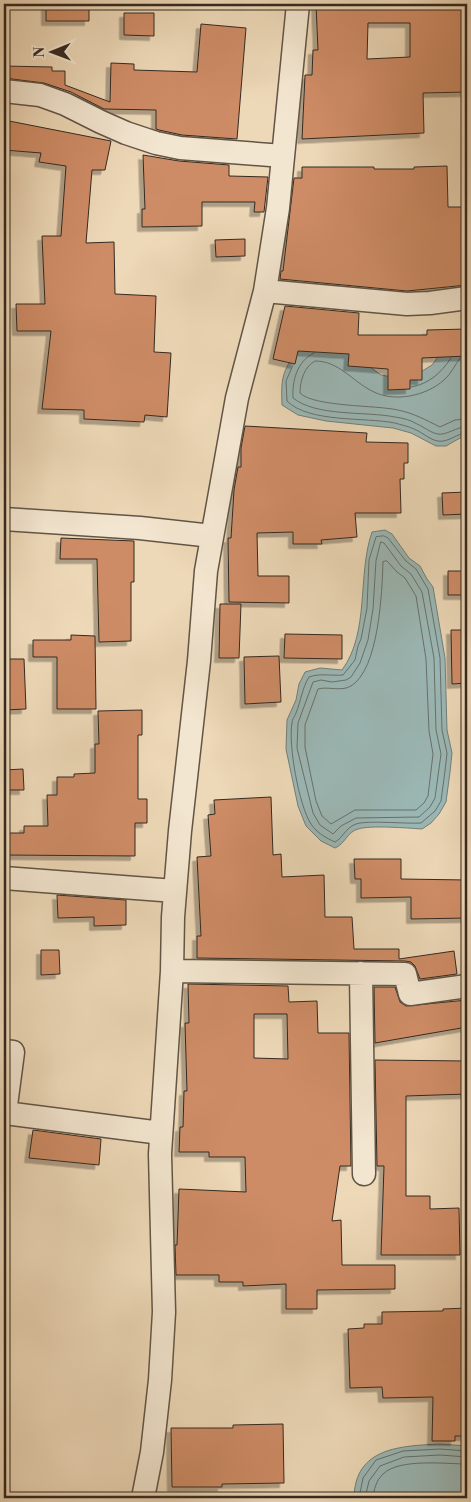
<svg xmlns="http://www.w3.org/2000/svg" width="471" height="1502" font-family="'Libre Bodoni',serif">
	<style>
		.water { fill: #9bb8b6; stroke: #727f7a }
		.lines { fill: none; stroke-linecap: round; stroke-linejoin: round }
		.shore { stroke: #68706b; stroke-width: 1 }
		.building { fill: #ce8c66; stroke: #342920; fill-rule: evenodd; filter: url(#shadow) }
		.street-casing { stroke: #625546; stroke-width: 25 }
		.street { stroke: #f3e6d0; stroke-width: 22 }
	</style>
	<defs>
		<filter id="shadow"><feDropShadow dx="-4.5" dy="4.5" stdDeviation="0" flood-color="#0004"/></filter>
	</defs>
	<rect width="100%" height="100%" fill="#edd8b7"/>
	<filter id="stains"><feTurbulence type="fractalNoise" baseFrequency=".004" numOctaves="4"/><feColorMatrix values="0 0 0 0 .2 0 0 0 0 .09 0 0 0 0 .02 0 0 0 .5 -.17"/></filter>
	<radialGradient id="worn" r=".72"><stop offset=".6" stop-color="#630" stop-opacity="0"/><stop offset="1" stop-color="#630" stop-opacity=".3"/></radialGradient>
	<!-- water -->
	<path class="water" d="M467,333v104l-7,1 -14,8h-10l-25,-13 -18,-5 -67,-7 -28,-6 -16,-10c-1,-27 0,-32 15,-55l54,3 30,22 16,3 19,-3 16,-10 21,-28z
		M385,530l7,4 17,24 11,8 7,13 6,8 12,71 2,72 5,23 -2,19 -4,30 -7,12 -8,9 -9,6c-15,-1 -51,-4 -64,0 -11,3 -13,15 -23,19l-14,-7 -15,-15 -8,-20 -12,-57 1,-29 9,-20 3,-16 6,-12 15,-4 22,2c28,-38 15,-94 30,-138z
		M440,1444l27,2v52h-113c1,-51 47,-52 86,-54z"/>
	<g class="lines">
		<!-- shore -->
		<path class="shore" d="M314,353c-17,8 -22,28 -21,45 24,19 72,13 102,19 7,1 16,3 22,7 7,3 14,9 21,10 6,2 20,-7 29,-8
			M460,358c-5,7 -9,16 -16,22 -18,16 -50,23 -72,11 -20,-10 -33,-30 -57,-30 -11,6 -15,20 -15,32 14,14 76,12 98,17 15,3 28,10 42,17l15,-7 12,-1
			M293,365l-7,16 1,20c22,22 78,16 108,22 6,2 13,3 19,6 8,3 16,11 24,12 10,2 19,-8 29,-8
			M411,387c18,-3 30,-14 40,-29
			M384,536l4,2 18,23 10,8 12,20 12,69 2,72 5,23 -2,18 -4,30 -6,10 -14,12c-15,1 -54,-3 -65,1 -11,4 -13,14 -21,18 -9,-4 -18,-9 -24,-18 -12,-18 -23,-80 -19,-101 0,-4 3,-7 4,-10 5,-12 6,-25 13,-36 11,-4 22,-1 34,-2l12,-15 3,-14 3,-7 6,-31 2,-48 7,-23z
			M381,542l3,1 17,23 10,8 11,18 12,66 2,72 5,24 -6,44 -5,9 -11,10 -63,1 -15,8 -8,8 -13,-9 -7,-12 -16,-65 1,-25 15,-41 8,-2 11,2 14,-2 5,-3 9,-14 8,-23 5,-31 3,-48z
			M387,561l10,11 8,6 11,18 10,63 3,72 4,23 -5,42 -4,7 -8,7h-61l-24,14 -9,-8 -6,-15 -11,-54v-22l13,-36c10,-3 23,3 33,-3 28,-17 31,-94 32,-124z
			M359,1498l4,-20 13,-18 27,-9 37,-2 27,2
			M365,1498l4,-17 11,-15 24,-9 36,-2 27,2
			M373,1498c1,-9 3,-17 10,-24 16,-16 64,-10 84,-10"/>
	</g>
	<!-- building -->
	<path class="building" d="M46,4h43v17h-43z
		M316,4h151v88l-44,1 1,40 -122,6 3,-64h7l1,-25h5zM368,23h42v34l-43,2z
		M124,13h30v23l-30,-1z
		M201,24l45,4 -9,111 -55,-4 -23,-5 -3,-1v-19l-52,-1 -33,-17 -27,-9 -40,-5v-12l48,1v4h13v14l45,17 1,-39 23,1v6l63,2z
		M4,120l107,21 -6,29h-13l-6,73 28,-1 1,52 41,2 -2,56 17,1 -4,64 -22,-2 -1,7 -60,-3v-9l-42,-1 9,-78h-34l-1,-27h29l-3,-68h19l5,-70 -27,-4 2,-9 -37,-3z
		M143,155l36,6 50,4v11l39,1 -4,35h-10l1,-10h-53v24l-60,1v-18h3z
		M447,166l1,41h19v78l-60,6 -127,-12 1,-8h2l11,-93h8v-11h72v2h40v-2z
		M245,239v17l-29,1 -1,-17z
		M285,306l74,7 -1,22h69v-5l40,-1v27l-45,2v22h-12v9l-22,1v-21l-40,-3 1,-12 -51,-3 -3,13 -22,-5z
		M245,426l122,7 -1,9 42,1v20h-4v16h-4l1,34h-46l2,24 -36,3 1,4h-29v-12l-36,1 1,43h31v27l-60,-1 -1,-64h3l3,-48 4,-23h3v-19z
		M467,492v22l-24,1 -1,-22z
		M61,538l73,3v41h-3v59l-32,1 -2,-83h-37z
		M448,571h19v24h-19z
		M220,604h21l-2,54h-20z
		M451,630h16v53l-15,1z
		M285,634l57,1v24l-58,-1z
		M71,635l24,1 1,73h-39v-52h-24v-17h38z
		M279,656l2,46 -36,2 -1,-47z
		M4,659h20l2,50 -22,1z
		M142,710v25h-4v64h9v24h-12v33l-131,-1v-22h20v-7h24l-1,-31h10v-18h17v-3l21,-1v-29h4l-1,-33z
		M23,769l1,21h-20v-20z
		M271,797l2,58 8,-1 1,23 42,-2 1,42h27l2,32h45v10l55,-8 3,23 -37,5 -5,-13 -4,-4 -6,-1 -208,-3v-22h4l-4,-79 14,-1 -3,-41 7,-1 -1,-14z
		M354,859h47v20l66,1v38l-56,1v-22l-50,1v-19h-6z
		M57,895l69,5v25l-32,1v-9l-36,1z
		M41,950h18l1,24 -19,1z
		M188,984l100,2 1,16 28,-1 1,32h31l2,133h-11l-8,55 9,-1 1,45h53v24l-78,1v19h-31v-25l-43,2v-4h-24v-7h-43l-1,-30h2l2,-56 67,3 -1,-35h-36v-5h-30l1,-25h3l1,-36h3l-2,-68h4zM254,1014h33l1,45 -34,-1z
		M374,987h21l5,15 6,4 61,-6v27l-92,16z
		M375,1060l92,1v33l-61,2v100h24v13l29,-1 1,47h-79l3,-89h-7z
		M33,1130l68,9 -2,26 -70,-7z
		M467,1308v128h-12v5h-23l1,-44 -50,1 -1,-11 -32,1 -2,-59 16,-1v-4h18v-12l61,-1v-2z
		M283,1424l1,59 -62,1v3h-50l-1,-59h62v-3z"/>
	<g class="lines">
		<defs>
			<path id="street" d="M4,91l36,4 25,9 36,18 25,11 30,10 24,5 103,8
				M265,291l142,13 23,-1 37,-5
				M4,519l136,9 72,8
				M4,878l171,13
				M172,971l233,3 5,20 57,-8
				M361,973l3,201
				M4,1051l9,1 -8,61 156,20
				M143,1498l9,-46 8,-72 4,-68 -4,-158 12,-183 1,-54 7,-86 19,-170 7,-90 31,-173 28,-107 13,-83 20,-204"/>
		</defs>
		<!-- street casing -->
		<use href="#street" class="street-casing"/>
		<!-- street -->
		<use href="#street" class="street"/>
	</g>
	<!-- margin -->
	<rect width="471" height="1502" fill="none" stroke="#edd8b7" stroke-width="20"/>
	<rect x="5" y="5" width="461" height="1492" fill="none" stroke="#342920" stroke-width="2.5"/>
	<rect x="10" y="10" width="451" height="1482" fill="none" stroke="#342920"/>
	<!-- north arrow -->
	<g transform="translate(52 52) rotate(269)" stroke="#f3e6d0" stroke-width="4" paint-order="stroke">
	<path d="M0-4L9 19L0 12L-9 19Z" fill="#342920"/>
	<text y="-8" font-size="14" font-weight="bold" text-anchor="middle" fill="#342920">N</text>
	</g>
	<rect width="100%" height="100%" filter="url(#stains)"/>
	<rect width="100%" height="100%" fill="url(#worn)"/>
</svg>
